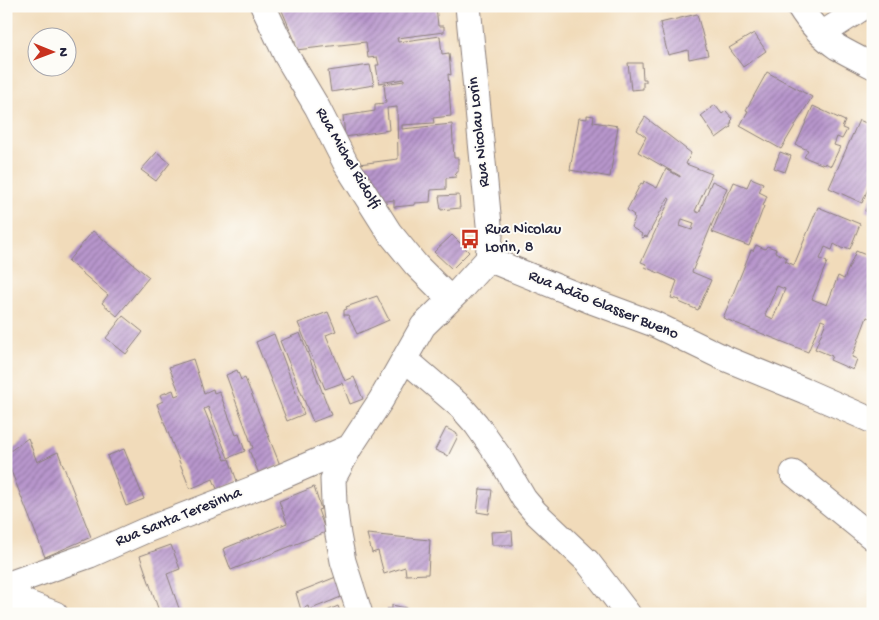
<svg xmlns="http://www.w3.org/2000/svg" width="879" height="620" font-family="'Gochi Hand',sans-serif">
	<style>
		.building { fill: url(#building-hatch); fill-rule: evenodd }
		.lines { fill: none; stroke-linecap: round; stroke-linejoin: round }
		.minor-casing { stroke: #8a7e7a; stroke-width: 27 }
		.minor { stroke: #fff; stroke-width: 25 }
		.labels { text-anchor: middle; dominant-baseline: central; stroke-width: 4; stroke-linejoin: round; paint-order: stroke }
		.street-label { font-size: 16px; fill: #22223b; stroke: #fdfcf7 }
		.poi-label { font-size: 16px; fill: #22223b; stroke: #fdfcf7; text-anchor: start }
	</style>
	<defs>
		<pattern id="building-hatch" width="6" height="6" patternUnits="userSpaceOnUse" patternTransform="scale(1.25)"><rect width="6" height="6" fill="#b896cc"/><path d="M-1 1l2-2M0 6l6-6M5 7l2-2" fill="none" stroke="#957aa7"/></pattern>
	</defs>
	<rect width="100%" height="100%" fill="#fdfcf7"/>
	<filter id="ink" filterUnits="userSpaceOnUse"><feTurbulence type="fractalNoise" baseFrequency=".02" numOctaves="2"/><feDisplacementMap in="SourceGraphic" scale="10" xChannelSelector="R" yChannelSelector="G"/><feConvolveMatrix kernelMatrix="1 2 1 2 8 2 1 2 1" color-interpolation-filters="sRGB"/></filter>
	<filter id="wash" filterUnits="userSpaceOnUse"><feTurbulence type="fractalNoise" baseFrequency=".0096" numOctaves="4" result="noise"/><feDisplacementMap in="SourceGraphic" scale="20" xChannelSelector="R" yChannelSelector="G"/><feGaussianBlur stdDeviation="1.12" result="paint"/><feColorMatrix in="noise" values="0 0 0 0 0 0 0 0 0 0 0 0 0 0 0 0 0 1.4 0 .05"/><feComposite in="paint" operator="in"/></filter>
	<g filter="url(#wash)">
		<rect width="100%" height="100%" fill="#f1dbba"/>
		<g id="blocks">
			<!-- building -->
			<path class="building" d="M280,6h156l2,20h6v6l-47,6 1,4 42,-6 2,18 7,-1 2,22 -3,-1 3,42 -18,2 1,5 -32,2v4l50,-5 2,34h4v14h-3l1,5 -10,1v11l-15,1 -1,12 -15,1v2l-21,2v-7l-15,2 -20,-38 39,-5 -1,-52 -10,1 2,22 -44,7 -2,-21 32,-5v-7l11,-1 -2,-19 20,-3v-2l-25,4 -3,-18h3l-2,-8 -9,1 -2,-16 -70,8 -1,-9z
				M697,14l11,41 -19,4 -1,-9 -20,5 -8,-32z
				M754,33l12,18 -23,16 -14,-19z
				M628,63h14l1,16h3v3h-3v7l-12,1z
				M370,65l4,20 -43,7 -3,-21z
				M767,72l45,25 -31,52 -41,-23 8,-15 -2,-1z
				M715,105l7,9 4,-3 7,8 -2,2 1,1 -2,3 1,2 -15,11 -15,-22z
				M813,106l32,15 -3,7 5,2 -5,9 -5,-2 -3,8 6,2 -9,19 -6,-3 -1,2 -20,-8 4,-7 -12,-5z
				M587,115l7,1 -1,6 25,4 -8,51 -40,-7 9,-52 8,1z
				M645,117l46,36 -5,11 26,10 -17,37 4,2 13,-32 15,7 -35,84 19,8 -13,30 -19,-8 1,-2 -9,-2 6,-17 -32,-14 1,-3 -5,-2 29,-63 -2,-1 -21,39 -2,-1 -2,2 -2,-2 1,-2 -11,-7 4,-9 -2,-2 1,-1 -7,-5 14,-27 2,1 1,-3 13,7 9,-19 14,8v-1l-42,-24 8,-15 -9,-7zM682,219l12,4 -2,7 -12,-4z
				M859,120l14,6v51l-11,26 -33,-15z
				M157,152l13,11 -14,18 -15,-11z
				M780,152l11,4 -6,16 -11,-4z
				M751,178l12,5 -4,9 8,4 -4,10h1l-15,40 -37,-14 17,-42 1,1 4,-9 13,5z
				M873,193v21l-8,-3z
				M459,195l1,13 -19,2 -2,-14z
				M818,207l42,17 -10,25 -5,-2 -2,2 -9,-5 -2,6 -7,-3 -5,12 7,3 -15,37 15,6 11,-29 6,3 12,-28 17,7v61l-6,-2 -15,40 5,2 -4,11 -23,-10 2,-4 -17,-7 11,-27 -5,-2 -13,32 -85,-34 28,-68 2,1 3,-6 9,4 2,-3 9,3 -1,3 12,6 -2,3 9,4zM777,286l8,3 -12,30 -8,-4z
				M93,231l56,46 -32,39 -15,-13 6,-8 -40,-34z
				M452,235l17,17 -17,17 -18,-17z
				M377,296l12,24 -32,14 -9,-19h-4v-5l3,-1 -1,-2z
				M328,312l8,19 -10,4 19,46 9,-4 9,22 -13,5 -8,-21 -17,6 -27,-66z
				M123,316l20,16 -17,22 -20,-16z
				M300,333l31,82 -18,7 -33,-81z
				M274,334l30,80 -17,7 -31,-79z
				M193,359l11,34 9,-4 1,4 5,-2 17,44 3,-1 6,17 -17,7 -20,-51 -4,2 21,51 4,-1 8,22 -20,8 -4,-10 -23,10 -33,-85 6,-3 -3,-6 13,-5 2,6 5,-2 -11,-27z
				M237,370l4,10 4,-2 35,87 -21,9 -10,-24 4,-2 -27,-73z
				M446,428l10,5 2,3 -10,20 -13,-6z
				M28,438l9,24 21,-10 33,85 -46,20 -39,-99v-4z
				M124,449l20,50 -18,7 -19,-50z
				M314,487l7,22 -3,1 8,22 -95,38 -8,-21 64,-26 -8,-22z
				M480,489l12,1 -3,24 -12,-2z
				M512,531l1,14h-21l-1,-13z
				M367,534l63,6 -2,34 -22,1 -1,-8 -21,7 -6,-23 -6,2z
				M171,545l9,24 -13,5 14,40h-21l-20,-58z
				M336,577l5,20 -32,13 -1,-4 -7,4 -5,-17z
				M392,605l14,3v2l16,3v1h-33l-2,-5h5z
				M338,606l3,8h-21z"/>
		</g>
	</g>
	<g filter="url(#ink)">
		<use href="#blocks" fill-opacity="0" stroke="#8a7e7a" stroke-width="1"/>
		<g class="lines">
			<defs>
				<path id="minor" d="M263,6l23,49 31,52 29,57 43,68 27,33 34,34
					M468,6l22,229 -2,24
					M799,6c10,16 23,31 38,41 12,7 24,13 36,19
					M822,34l43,-28
					M405,359l56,48 15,17 24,34 24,41 11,13 52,49 41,53
					M793,473l80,65
					M6,585l84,-30 54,-24 111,-43 95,-41
					M6,595l49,19
					M360,614l-17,-53 -5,-26 -4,-32 -1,-24 17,-32 31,-47 42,-74 36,-35 29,-32 101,41 65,24 68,33 83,34 68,30"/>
			</defs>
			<!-- minor casing -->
			<use href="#minor" class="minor-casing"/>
			<!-- minor -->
			<use href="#minor" class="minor"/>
		</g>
	</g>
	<!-- icons -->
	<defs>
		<symbol id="bus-bare" viewBox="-9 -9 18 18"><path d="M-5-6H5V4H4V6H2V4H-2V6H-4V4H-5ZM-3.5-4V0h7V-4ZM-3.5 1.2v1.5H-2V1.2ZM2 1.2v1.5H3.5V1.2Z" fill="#c8321e" stroke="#fdfcf7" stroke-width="2.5" paint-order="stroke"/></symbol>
	</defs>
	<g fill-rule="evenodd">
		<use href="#bus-bare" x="456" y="225" width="28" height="28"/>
	</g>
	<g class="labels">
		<!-- street labels -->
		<g class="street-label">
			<text transform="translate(480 132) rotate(-96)">Rua Nicolau Lorin</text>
			<text transform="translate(347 159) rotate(60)">Rua Michel Ridolfi</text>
			<text transform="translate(603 306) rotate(22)">Rua Adão Glasser Bueno</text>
			<text transform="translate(179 518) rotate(-22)">Rua Santa Teresinha</text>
		</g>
		<!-- poi labels -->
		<g class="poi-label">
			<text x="485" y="230">Rua Nicolau<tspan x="485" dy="18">Lorin, 8</tspan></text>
		</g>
	</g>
	<!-- margin -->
	<rect width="879" height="620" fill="none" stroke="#fdfcf7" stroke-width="25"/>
	<!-- north arrow -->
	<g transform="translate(52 52) rotate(91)"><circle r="24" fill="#fdfcf7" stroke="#a5a5ac"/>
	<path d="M0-4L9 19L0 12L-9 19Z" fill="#c8321e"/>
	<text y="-8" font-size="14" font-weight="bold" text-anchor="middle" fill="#22223b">N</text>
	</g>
</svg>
